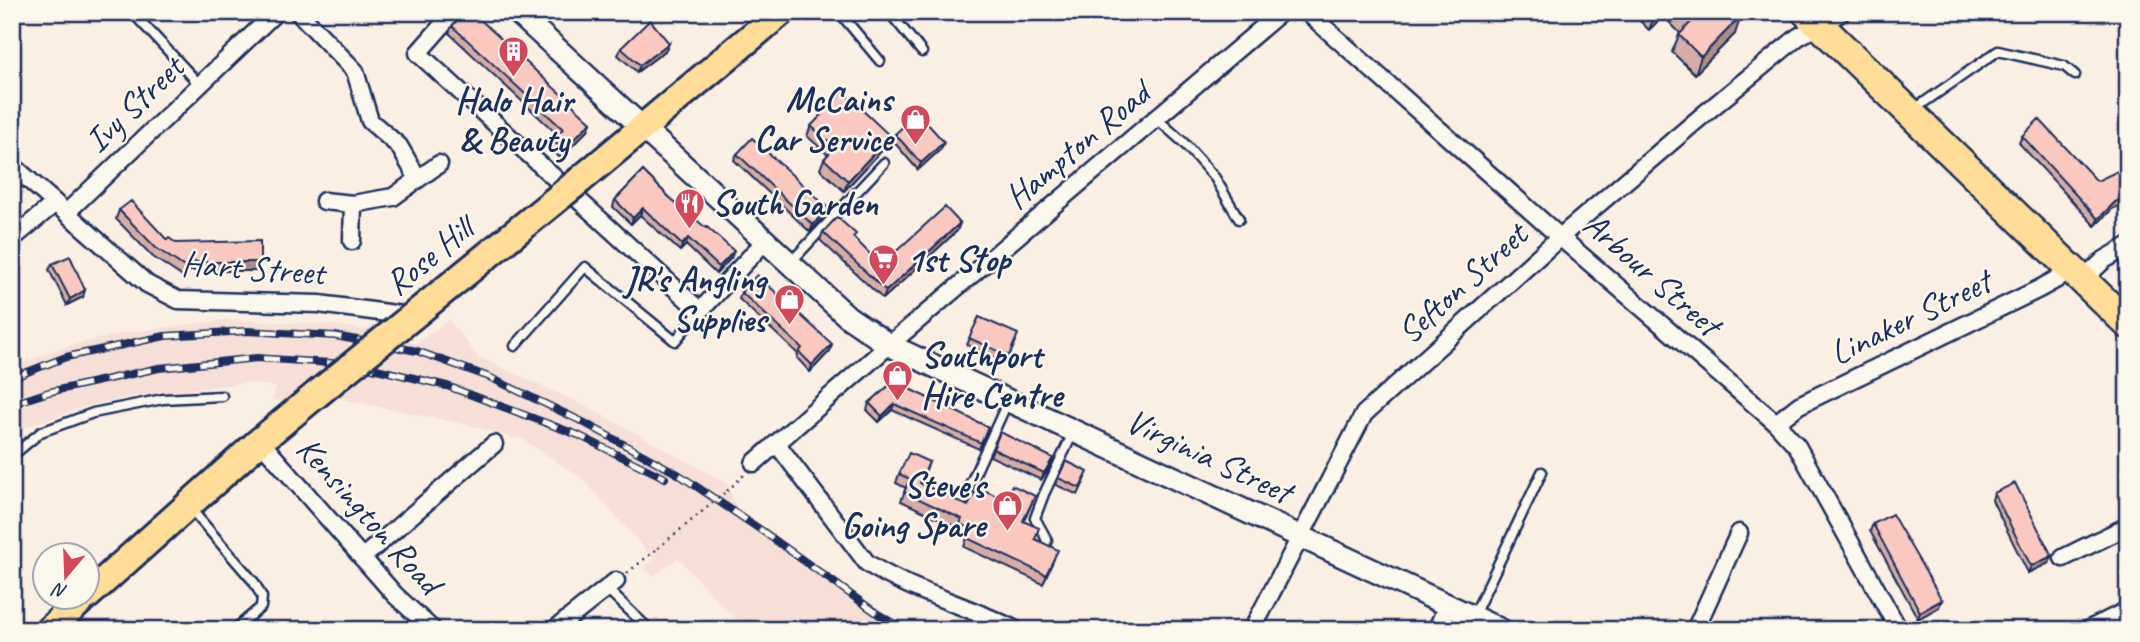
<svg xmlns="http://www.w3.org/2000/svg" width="2140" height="642" font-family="Caveat,sans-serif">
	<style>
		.built { fill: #f6dfd7 }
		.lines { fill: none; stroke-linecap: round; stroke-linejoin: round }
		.service-casing { stroke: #1b2f5e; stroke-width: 13 }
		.minor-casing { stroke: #1b2f5e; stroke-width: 21 }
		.tertiary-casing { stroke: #1b2f5e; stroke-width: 26 }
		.primary-casing { stroke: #1b2f5e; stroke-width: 32 }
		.trunk-casing { stroke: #1b2f5e; stroke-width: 33 }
		.path { stroke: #1b2f5e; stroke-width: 2.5; stroke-dasharray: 2 5; stroke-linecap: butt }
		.service { stroke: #fbf7ec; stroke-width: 8 }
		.minor { stroke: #fbf7ec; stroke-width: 16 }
		.tertiary { stroke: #fbf7ec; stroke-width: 21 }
		.primary { stroke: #ffdd96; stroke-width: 26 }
		.trunk { stroke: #ffdd96; stroke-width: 28 }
		.rail-casing { stroke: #1b2f5e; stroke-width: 8 }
		.rail { stroke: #fbf7ec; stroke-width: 5; stroke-dasharray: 16; stroke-linecap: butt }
		.primary-bridge-casing { stroke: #1b2f5e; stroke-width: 32; stroke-linecap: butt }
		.path-bridge { stroke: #1b2f5e; stroke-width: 2.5; stroke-dasharray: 2 5; stroke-linecap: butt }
		.primary-bridge { stroke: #ffdd96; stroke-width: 26 }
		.wall { fill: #d6ada6; stroke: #1b2f5e; stroke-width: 2 }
		.shaded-wall { fill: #ae8d87; stroke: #1b2f5e; stroke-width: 2 }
		.building { fill: #f9c9c1; stroke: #1b2f5e; stroke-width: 2 }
		.labels { text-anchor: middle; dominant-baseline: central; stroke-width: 5; stroke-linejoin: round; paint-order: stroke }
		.poi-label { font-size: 35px; font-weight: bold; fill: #1b2f5e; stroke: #fbf7ec; text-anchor: end }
		.street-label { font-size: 35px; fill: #1b2f5e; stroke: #fbf7ec }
	</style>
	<rect width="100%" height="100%" fill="#fbeee3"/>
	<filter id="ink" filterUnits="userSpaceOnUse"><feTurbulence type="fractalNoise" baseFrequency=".0143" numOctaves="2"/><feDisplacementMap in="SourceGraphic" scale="14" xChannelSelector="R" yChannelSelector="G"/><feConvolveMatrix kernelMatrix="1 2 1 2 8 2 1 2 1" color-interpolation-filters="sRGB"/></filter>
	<g filter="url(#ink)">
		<!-- built -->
		<path class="built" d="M226,320l108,5 39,6 42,13 34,-24 29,37 106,48 143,78 8,23 94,76 78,48h-159l-22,-20 -48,-52 -24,18 -11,-8 11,-9 -72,-81 -63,-41 -4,2 -42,-13 -171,-35 -15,11 -15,-2 4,-13 -29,-4 -105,12 -55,11 -75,26v-65l49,-19 62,-15z"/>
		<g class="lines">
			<defs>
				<path id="service" d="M132,12l68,73
					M839,12l41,49
					M889,12l33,40
					M1913,110l85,-59 66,15 11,9
					M1156,118l27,24 32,36 24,41
					M790,263l94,-100
					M515,346l70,-79 90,74 25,-30
					M12,456l29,-24 52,-19 70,-14 59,-3
					M932,488l30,14 45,-99
					M190,508l64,74 8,15 -1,10 -27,23
					M1044,548l3,-8 -12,-22 9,-24 29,-61
					M607,589l43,41
					M1473,617l69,-145"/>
				<path id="minor" d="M298,12l57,59 15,50 29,25 19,33
					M454,12l-36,41 282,258 66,-71
					M1307,12l253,225 216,186 21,23 102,184
					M12,165l135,119 31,16 141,4 91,12
					M324,201l29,3 40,-7 46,-33
					M66,213l210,-201
					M12,239l43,-36
					M352,241l1,-37
					M2083,280l21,-20 24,-14
					M1776,423l23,-18 240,-116 18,-10 13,-12
					M260,441l135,154 38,35
					M777,444l90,119c45,29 100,42 149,67
					M754,463l135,-118 392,-333
					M362,558l132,-114
					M2063,558l65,-32
					M554,630l62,-49
					M1252,630l112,-216 196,-177 143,-122 95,-78 44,-25
					M1436,630l12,-25
					M1695,630l44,-97"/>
				<path id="tertiary" d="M517,12l331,305 41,28 612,285
					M2093,630l35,-17"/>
				<path id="primary" d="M580,180l201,-168
					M88,595l172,-154 57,-47
					M49,630l37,-34"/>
				<path id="trunk" d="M1806,12l322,312"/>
			</defs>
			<!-- service casing -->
			<use href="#service" class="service-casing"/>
			<!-- minor casing -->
			<use href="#minor" class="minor-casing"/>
			<!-- tertiary casing -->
			<use href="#tertiary" class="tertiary-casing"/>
			<!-- primary casing -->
			<use href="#primary" class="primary-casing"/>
			<!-- trunk casing -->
			<use href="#trunk" class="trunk-casing"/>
			<!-- path -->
			<path class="path" d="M727,491l18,-17
				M627,573l31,-25"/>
			<!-- service -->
			<use href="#service" class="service"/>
			<!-- minor -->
			<use href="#minor" class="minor"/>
			<!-- tertiary -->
			<use href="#tertiary" class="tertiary"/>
			<!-- primary -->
			<use href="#primary" class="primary"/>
			<!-- trunk -->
			<use href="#trunk" class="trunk"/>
			<defs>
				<path id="rail" d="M12,378l54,-21 99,-21 82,-5 88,5 82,15 72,26 92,44 97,53 83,56 117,84 26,16
					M12,404l37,-12 110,-24 98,-10 103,7 87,21 19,7 112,42 87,43"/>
			</defs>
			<!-- rail casing -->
			<use href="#rail" class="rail-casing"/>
			<!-- rail -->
			<use href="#rail" class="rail"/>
			<defs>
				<path id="primary-bridge" d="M317,394l263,-214"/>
			</defs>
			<!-- primary-bridge casing -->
			<use href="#primary-bridge" class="primary-bridge-casing"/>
			<!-- path-bridge -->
			<path class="path-bridge" d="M658,548l69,-57"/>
			<!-- primary-bridge -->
			<use href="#primary-bridge" class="primary-bridge"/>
		</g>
		<!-- wall -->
		<path class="wall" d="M1631,12h107l-3,22 -40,40 -23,-22 7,-17 1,-2 -17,-17 -14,14z
			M452,26l139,96 -3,8 -28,28 -11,-11 3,-8 5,-5 -108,-101z
			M669,43l-3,7 -29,22 -19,-17 3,-7z
			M811,126l75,20 -42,45 -24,-22 4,-10 4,-4 -21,-19z
			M895,134l46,15 -23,21 -25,-29z
			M2022,136l90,73 -17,17 -76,-83z
			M737,154l91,54 -2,7 -16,17 -76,-72z
			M643,171l88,87 -15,16 -30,-29 -6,6 -40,-36 -9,9 -18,-17 2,-7z
			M119,210l48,30 89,31h-69l-4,6 -30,-20 -37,-38z
			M960,223l-3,8 -74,68 -63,-59 3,-8 31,7 27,26z
			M52,264l31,33 -16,8 -18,-35z
			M741,292l89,59 -20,21 -13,-14 1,-4 -59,-55z
			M979,317l37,24 -10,22 -39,-18z
			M891,384l97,43 -9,22 -87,-39 -13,12 -12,-12 2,-7z
			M993,449l60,9 -2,7 -10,15 -51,-24z
			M929,462l-9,22 48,22 67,-10 -11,25 11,18 19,20 -11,25 -79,-37 3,-9 -10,-5 2,-5 -58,-27 5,-13 -10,-5 3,-9z
			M1058,478h28l-8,17 -22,-10z
			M1994,493l55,70 -21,10 -36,-73z
			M1873,524l66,83 -21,12 -48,-88z"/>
		<!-- shaded-wall -->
		<path class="shaded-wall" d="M1656,12h9l-2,4 -14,14z
			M1741,16l-6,18 -40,40 6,-17z
			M669,43l-3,7 -29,22 3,-7z
			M591,122l-3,8 -28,28 3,-8z
			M890,136l-4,10 -42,45 4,-10z
			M944,142l-3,7 -23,21 3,-7z
			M2128,196v6l-16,7 -17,17 3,-7 17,-17z
			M643,208l-3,7 -9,9 2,-6z
			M828,208l-2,7 -16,17 3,-7z
			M960,223l-3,8 -74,68 3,-8z
			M688,238l-2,7 -6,6 2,-6z
			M734,251l-3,7 -15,16 3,-7z
			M187,262h73l-4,9h-69l-4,6z
			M85,290l-2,7 -16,8 3,-6z
			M832,344l-2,7 -20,21 2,-7z
			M894,404l-2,6 -13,12 3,-6z
			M1053,458l-2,7 -10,15 3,-7z
			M2052,556l-3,7 -21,10 3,-7z
			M1942,600l-3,7 -21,12 2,-7z"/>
		<!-- building -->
		<path class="building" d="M464,12h8l119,110 -28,28 -11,-11 11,-10 -111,-103z
			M1684,12h54l3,4 -40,41 -22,-22 13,-14z
			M650,20l19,23 -29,22 -19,-17z
			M843,92l47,44 -42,45 -24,-22 11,-12 -24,-21z
			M918,113l26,29 -23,21 -26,-29z
			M2039,119l58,62 25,-12 6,11v16l-13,6 -17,17 -76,-83z
			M752,138l76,70 -15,17 -76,-71z
			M643,171l26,26 37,31 1,-1 27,24 -15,16 -31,-29 -6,7 -39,-37 -10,10 -18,-18z
			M131,201l36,39 2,-2 7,5 84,-2v21h-73l3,2 -4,4 -30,-20 -37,-38z
			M945,207l15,16 -74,68 -63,-59 14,-15 19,17 -3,3 28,28z
			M70,256l15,34 -15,9 -18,-35z
			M757,275l75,69 -20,21 -13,-13 3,-4 -61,-56z
			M979,317l39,17 -9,22 -40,-18z
			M897,383l91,44 -7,16 -87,-39 -12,12 -13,-13 22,-19z
			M1000,432l53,26 -9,15 -51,-24z
			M909,453l20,9 -9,21 48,23 10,-19 27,13 7,-15 23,11 -12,25 16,7 -4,11 23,11 -12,25 -79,-37 4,-9 -11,-5 2,-5 -58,-27 6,-13 -11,-5z
			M1066,461l22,11 -8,16 -22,-10z
			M2015,483l37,73 -21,10 -37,-73z
			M1892,514l50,86 -22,12 -47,-88z"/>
	</g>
	<!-- icons -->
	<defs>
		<symbol id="building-pin" viewBox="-11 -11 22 30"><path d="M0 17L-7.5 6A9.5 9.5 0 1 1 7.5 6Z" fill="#d1495b" stroke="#fbf7ec"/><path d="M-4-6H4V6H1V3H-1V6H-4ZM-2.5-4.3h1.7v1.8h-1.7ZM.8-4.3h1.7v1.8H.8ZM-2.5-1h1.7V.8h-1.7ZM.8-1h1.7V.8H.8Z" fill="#fff"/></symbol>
		<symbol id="shop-pin" viewBox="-11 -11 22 30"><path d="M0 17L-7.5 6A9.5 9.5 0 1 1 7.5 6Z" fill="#d1495b" stroke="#fbf7ec"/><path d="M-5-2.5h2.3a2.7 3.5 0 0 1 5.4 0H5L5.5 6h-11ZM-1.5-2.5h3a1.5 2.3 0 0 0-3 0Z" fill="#fff"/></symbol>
		<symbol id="restaurant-pin" viewBox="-11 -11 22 30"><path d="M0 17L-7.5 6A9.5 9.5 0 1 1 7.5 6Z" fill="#d1495b" stroke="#fbf7ec"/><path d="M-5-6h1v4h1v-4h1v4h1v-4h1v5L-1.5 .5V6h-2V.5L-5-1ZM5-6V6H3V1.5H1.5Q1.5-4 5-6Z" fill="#fff"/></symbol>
		<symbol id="supermarket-pin" viewBox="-11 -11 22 30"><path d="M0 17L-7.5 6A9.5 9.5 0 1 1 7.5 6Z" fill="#d1495b" stroke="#fbf7ec"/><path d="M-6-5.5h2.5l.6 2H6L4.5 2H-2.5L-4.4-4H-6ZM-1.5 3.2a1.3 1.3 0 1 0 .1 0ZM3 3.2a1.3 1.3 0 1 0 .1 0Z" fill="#fff"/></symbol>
	</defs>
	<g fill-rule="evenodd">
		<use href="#building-pin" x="496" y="34" width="35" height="47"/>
		<use href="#shop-pin" x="898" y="102" width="35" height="47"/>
		<use href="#restaurant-pin" x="672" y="186" width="35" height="47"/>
		<use href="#supermarket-pin" x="866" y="242" width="35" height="47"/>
		<use href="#shop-pin" x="772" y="282" width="35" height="47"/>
		<use href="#shop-pin" x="880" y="358" width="35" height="47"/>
		<use href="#shop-pin" x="990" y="488" width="35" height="47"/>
	</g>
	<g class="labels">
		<!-- poi labels -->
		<g class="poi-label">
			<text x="892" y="99">McCains<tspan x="892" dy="40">Car Service</tspan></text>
			<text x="514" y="100" text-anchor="middle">Halo Hair<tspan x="514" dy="40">&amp; Beauty</tspan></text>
			<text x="712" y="203" text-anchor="start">South Garden</text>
			<text x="907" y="259" text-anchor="start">1st Stop</text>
			<text x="766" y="279">JR's Angling<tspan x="766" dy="40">Supplies</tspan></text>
			<text x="921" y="355" text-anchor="start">Southport<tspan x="921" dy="40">Hire Centre</tspan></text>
			<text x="985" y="485">Steve's<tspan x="985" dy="40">Going Spare</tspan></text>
		</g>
		<!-- street labels -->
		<g class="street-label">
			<text transform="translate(134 104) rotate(-44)">Ivy Street</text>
			<text transform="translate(1077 145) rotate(-40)">Hampton Road</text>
			<text transform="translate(429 256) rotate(-39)">Rose Hill</text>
			<text transform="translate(253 268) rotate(4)">Hart Street</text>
			<text transform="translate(1652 274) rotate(41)">Arbour Street</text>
			<text transform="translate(1462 283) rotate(-42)">Sefton Street</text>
			<text transform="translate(1910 317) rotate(-26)">Linaker Street</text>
			<text transform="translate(1209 456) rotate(25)">Virginia Street</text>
			<text transform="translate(369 515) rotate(48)">Kensington Road</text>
		</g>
	</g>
	<!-- margin -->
	<rect width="2140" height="642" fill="none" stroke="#fbf7ec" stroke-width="42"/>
	<rect x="21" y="21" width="2098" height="600" fill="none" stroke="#1b2f5e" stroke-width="2.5" filter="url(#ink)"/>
	<!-- north arrow -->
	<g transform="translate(66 576) rotate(199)"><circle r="33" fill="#fbf7ec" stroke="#a1a7b3" stroke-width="2"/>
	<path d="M0-5L12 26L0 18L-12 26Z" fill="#d1495b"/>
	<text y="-10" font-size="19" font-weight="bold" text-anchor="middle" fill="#1b2f5e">N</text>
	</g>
</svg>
